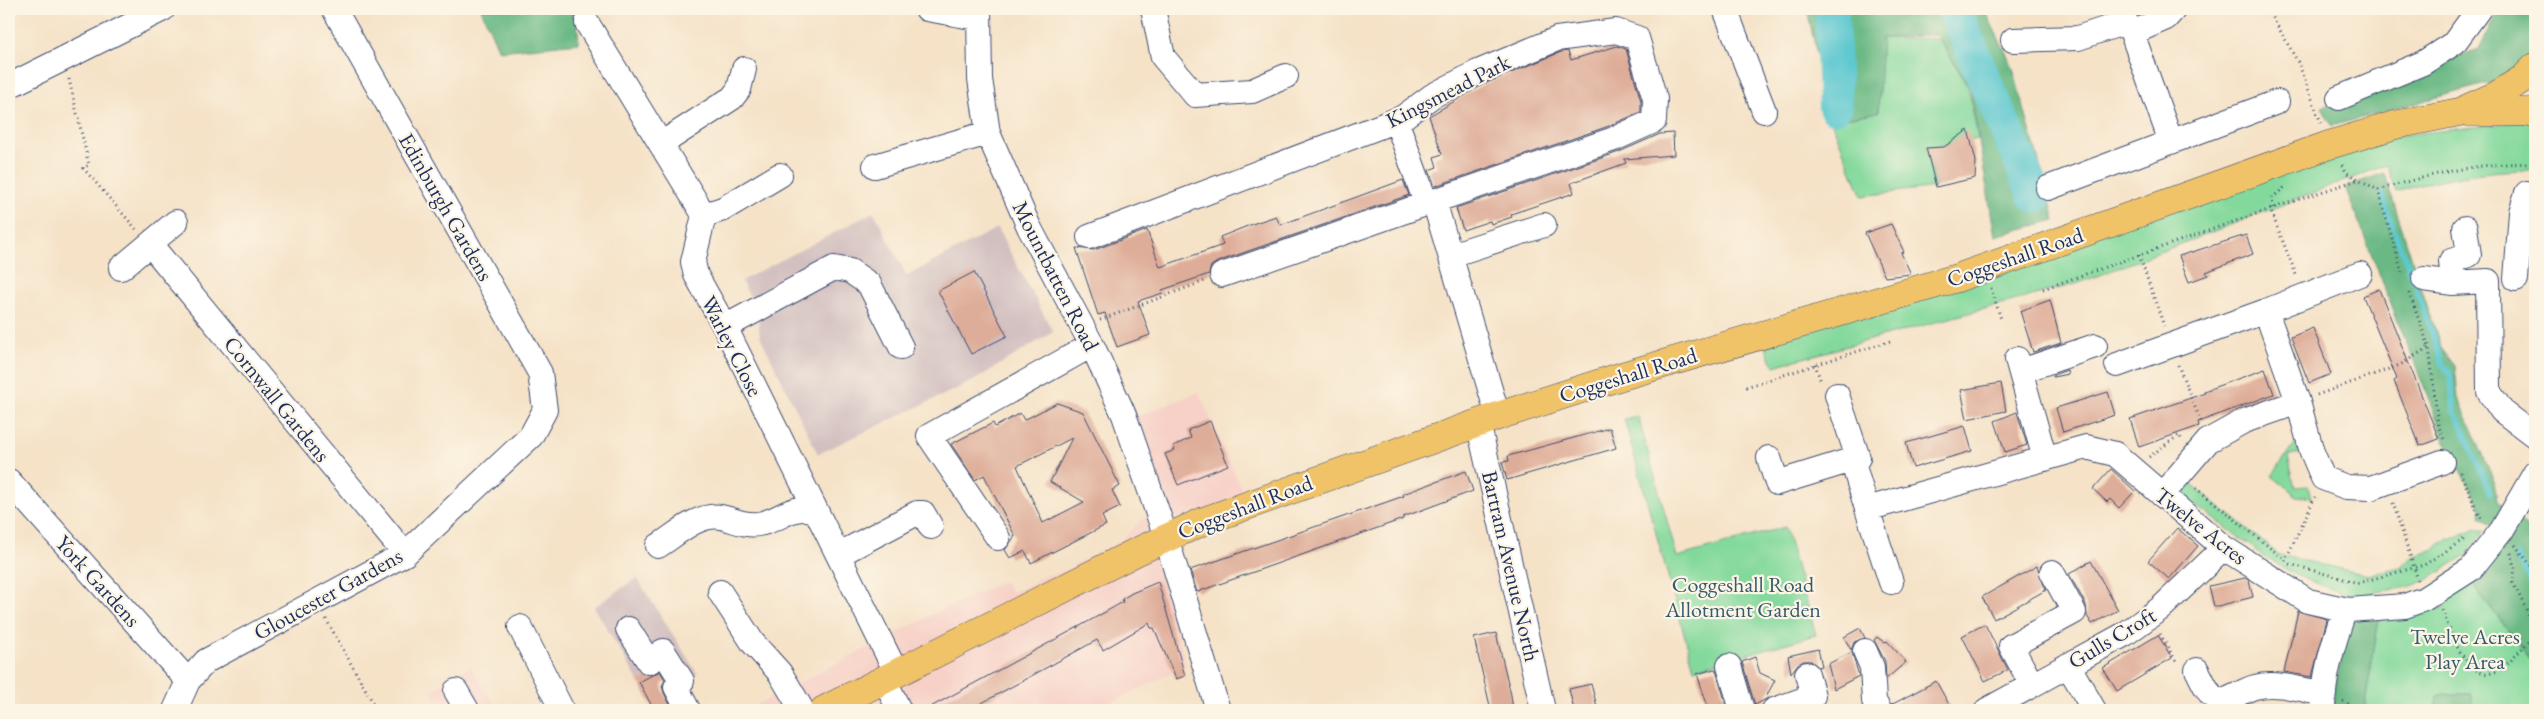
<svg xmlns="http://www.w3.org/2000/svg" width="2544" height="719" font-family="'EB Garamond',serif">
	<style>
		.built { fill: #f7d1c8 }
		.industrial { fill: #d2bfc0 }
		.green { fill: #83d99c; stroke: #4f847d }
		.forest { fill: #6ab984; stroke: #427471 }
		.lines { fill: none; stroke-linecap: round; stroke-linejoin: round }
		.stream { stroke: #5bc8d0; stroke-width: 5.5 }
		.river { stroke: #5bc8d0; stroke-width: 34 }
		.building { fill: #dead99; fill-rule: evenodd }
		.minor-casing { stroke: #3c4a6e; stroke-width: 26 }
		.major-casing { stroke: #3c4a6e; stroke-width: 29 }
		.path { stroke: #3c4a6e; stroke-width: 3; stroke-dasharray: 1 4; stroke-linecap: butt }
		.minor { stroke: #fff; stroke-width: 24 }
		.major { stroke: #f0c369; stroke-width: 28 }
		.labels { text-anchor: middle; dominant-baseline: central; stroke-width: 4.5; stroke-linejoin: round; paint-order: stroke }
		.street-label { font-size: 22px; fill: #1b2f5e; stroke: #fcf5e5 }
		.park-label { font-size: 22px; fill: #355a6e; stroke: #fcf5e5 }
	</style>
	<rect width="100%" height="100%" fill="#fcf5e5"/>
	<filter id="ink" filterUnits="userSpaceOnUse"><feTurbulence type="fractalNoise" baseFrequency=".02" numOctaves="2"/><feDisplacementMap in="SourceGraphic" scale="10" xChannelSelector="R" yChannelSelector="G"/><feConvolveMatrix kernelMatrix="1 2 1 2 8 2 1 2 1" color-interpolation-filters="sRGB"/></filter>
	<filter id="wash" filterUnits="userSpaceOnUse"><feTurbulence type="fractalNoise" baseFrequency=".0096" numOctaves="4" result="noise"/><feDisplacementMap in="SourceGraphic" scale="20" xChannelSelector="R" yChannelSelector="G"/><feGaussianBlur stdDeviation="1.12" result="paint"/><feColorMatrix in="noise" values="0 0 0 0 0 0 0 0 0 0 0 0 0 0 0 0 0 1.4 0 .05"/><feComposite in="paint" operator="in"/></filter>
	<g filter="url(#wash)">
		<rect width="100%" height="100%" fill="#f5e2c7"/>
		<!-- built -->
		<path class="built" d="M1199,392l54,123 -100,40 10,27 23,83 -89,45h-351l193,-99 65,-30 7,11 26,-9 -1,-3 12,-6 2,2 16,-6 55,-30 25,-24 -13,-55 -18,-36z
			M470,666l28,44h-55l-12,-19z"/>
		<!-- industrial -->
		<path class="industrial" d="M874,212l33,64 90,-48 56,104 -80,49 -155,73 -58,-118 -3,-27 -16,-28z
			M637,578l60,95 -8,21 -12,4 -16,-28 -22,12 -45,-75z"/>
		<!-- green -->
		<path class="green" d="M1881,38l58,1 29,47 10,53 -52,9 10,39 -74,9 -31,-75 47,-9z
			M2535,120v50c-50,0 -91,7 -139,22l-10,-27 -307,118 -305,83 -10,-22 631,-208z
			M1638,416l39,141 108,-30 31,108 -122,34 -70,-250z
			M2296,442l4,11 -12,4 7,30 13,-1 3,12 -14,-2 -25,-20z
			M2188,481l91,74 89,20 32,-8 15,-12 23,-7v-3l38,-17 9,3 -20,25 -38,24 -18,7 -59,9 -50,-19 -32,-18 -84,-63z
			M2472,584l63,81v45h-65l2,-10 -2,-6h-24l-9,3 -2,13h-71l15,-91 55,-12 6,2 5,-2 -2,-6z"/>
		<!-- forest -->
		<path class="forest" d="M481,9h95l3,34 -80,8z
			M1807,9h177l28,56 43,155 -60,16 -25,-148 -33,-53 -55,3 -4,74 -47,9z
			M2499,9h36v40l-31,30 -172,47 -10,-18 157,-59z
			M2384,173l57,175 14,18 3,31 36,84 3,19 29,26 9,17v122l-63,-81 38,-45 -30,-22 1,-8 -33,-61 -103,-261z
			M2349,619h30l-15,91h-31l2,-22z
			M2446,694h24l2,6 -2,10h-35l2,-13z"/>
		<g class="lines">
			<!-- stream -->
			<path class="stream" d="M2382,193l11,35 21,54
				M2416,288l27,77 7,10 4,35 36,82
				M2517,555l18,36"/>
			<!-- river -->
			<path class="river" d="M1832,9l3,98
				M1954,9l81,187"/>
		</g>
		<g id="blocks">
			<!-- building -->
			<path class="building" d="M1617,46l9,3 15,52v11l-32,14 -174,60 -6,-16 8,-3 -3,-10 8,-3 -13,-38 55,-32 77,-32 7,-1 3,9z
				M1968,130l8,31 -1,17 -39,9 -10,-39 18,-1z
				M1673,133l1,22 -50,4 2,4 -55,20 3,10 -63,21 1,3 -21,7 -1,-3 -27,9 -7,-22 163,-56 41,-18z
				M1403,180l6,15 -192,67 -6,4 -2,8 -47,16 1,3 -25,8 12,34 -33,12 -12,-34 -7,2 -22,-67 18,2 53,-20 13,37 63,-22 -3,-8 35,-14 21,-7 4,9z
				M1891,224l13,28 -3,1 10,21 -26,3 -20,-44z
				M2246,235l7,19 -47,18 2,3 -19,7 -10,-26z
				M974,272l33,64 -36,18 -33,-63z
				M2379,289l60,150 -19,7 -26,-65 3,-2 -34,-83z
				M2050,300l11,43 -28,9 -13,-41z
				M2313,328l18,46 -22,9 -18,-46z
				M2265,369l9,25 -76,28 1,4 -60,21 -9,-28 75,-26 -1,-2z
				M2067,370l1,4 -15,3v-2z
				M2001,383l5,28 -39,8 -6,-29z
				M2108,392l7,23 -52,17 -7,-24z
				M1057,403l26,9 37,74 -8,4 8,17 -18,9 4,9 -75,38 -6,-12 -15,7 -5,-8 10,-14 -31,-61 -9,5 -24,-36 42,-21 2,4 25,-14 4,7zM1072,438l-22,44 34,20 -41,21 -26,-57z
				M2017,412l10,33 -22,7 -10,-31z
				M1210,421l18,44 -50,20 -13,-31 10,-4 -2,-4 18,-8 -3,-8z
				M1965,426l7,25 -59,17 -7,-25z
				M1610,428l6,20 -109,32 -5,-18 7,-1 -1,-5z
				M2111,469l24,22 -16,17 -9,-9 -3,3 -14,-13z
				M1466,471l7,20 -70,26v2l-206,73 -7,-22 214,-74 -1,-2z
				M2177,528l21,18 -29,33 -21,-18z
				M2091,561l27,49 -26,14 -5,-8 -1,-11 -17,-31z
				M2037,566l9,24 -52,29 -12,-22z
				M2245,578l4,2 4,17 -39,10 -5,-21z
				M1158,582l27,94 -9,3 -22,-51h-3l-2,-5 -46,27 -6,-10 -128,70h-44l157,-85 41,-23 -1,-3 10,-6z
				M2298,611l29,8 -15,58 -28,-5z
				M1985,624l23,46 -23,11 -23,-45z
				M1860,628l5,10 -11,4 -3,8 -7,-13z
				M1496,633l15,62 2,15h-22l-17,-72z
				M2158,635l14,23 -55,33 -14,-23z
				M1877,637l8,6 2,-2 19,21 -20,17 -1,-18 -11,-21z
				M1818,649l4,17 -4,1 -7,-6h-7l-6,3 -7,9 -3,-17z
				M1852,652l7,24 -25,13 -6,-25z
				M1755,657l5,16 15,7 -8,15 1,3 -13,7 -13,-43z
				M1714,669l2,1 12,40h-19l-12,-36z
				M660,671l5,9 -3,6 2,7 9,17h-19l-15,-28z
				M1936,681l16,29h-59l-2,-5z
				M1591,684l7,26h-24l-5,-21z"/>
		</g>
	</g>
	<g filter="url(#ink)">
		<use href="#blocks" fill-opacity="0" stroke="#3c4a6e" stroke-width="1"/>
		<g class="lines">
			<defs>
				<path id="minor" d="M927,9l50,9
					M979,9l1,70 8,54 41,94 63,118 32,70 42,122 52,173
					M1153,9l10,48 32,38 57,-4 34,-15
					M1725,9l39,102
					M2118,9l14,24 39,109
					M587,23l117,192 -11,47 3,13 29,52 172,347
					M2132,33l34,-15 8,-9
					M2013,40l65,-2 48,-16
					M9,86l154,-77
					M2339,98l84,-35 31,-20 25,-34
					M1396,120l30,83
					M661,144l71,-46 7,-9 5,-20
					M875,166l113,-33
					M2048,188l229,-86
					M704,215l19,-6 57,-34
					M1089,237l313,-119 30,-22 46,-24 79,-33 59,-8 21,7 18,61 -1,22 -40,18 -180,62 64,215
					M150,244l255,310
					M1451,255l93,-30
					M121,268l55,-46
					M1222,275l212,-74
					M2424,279l29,4 35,-2 1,111 13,19 33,25
					M2516,279l5,-67 6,-19
					M2453,283l-2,-22 18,-6 -4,-27
					M725,327l109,-59 16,3 19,13 32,63
					M2017,359l28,100
					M2117,365l149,-54 94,-37
					M2021,371l74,-25
					M2298,402l14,50 11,26 23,9 25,1 71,-26
					M1478,422l65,288
					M1769,458l8,25 81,-25 -21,-63
					M1852,460l15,49 219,-62 29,7 109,94 84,53 40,9 57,-4 19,-7 47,-30 31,-39 33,-57
					M9,481l179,200
					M2162,495l46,-54 36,-20 54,-19 -32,-91
					M1867,509l24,73
					M998,538l-69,-102 163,-91
					M658,546c18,-11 40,-33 63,-29 14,3 23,9 37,7 22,-3 31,-19 55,-14
					M838,555l79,-42h6l8,14
					M720,592l33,51 27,30 22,37
					M520,627l42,83
					M628,629l21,33 14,-11 19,30 -6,6 12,23
					M1865,651l7,16 2,34 5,9
					M2068,665l26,45
					M1729,666l13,44
					M2197,670c5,9 12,28 22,30 9,2 26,-11 36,-13 21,-6 47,3 69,7
					M885,680l14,30
					M2032,685l-21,-39 63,-34 -22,-40
					M456,691l11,19
					M175,710l13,-29 18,-20 199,-107 126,-118 14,-26 -5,-37 -206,-364
					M1774,710l39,-14 -6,-22
					M1987,710l138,-76 36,-26 63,-60
					M2323,710c0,-34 11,-69 22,-101"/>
				<path id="major" d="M2468,112h67
					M824,710l314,-159 66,-30 294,-105 124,-40 335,-98 372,-133 66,-20 64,-13 38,-17 27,-17 11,-11"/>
			</defs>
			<!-- minor casing -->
			<use href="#minor" class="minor-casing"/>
			<!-- major casing -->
			<use href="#major" class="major-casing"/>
			<!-- path -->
			<path class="path" d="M2268,9l31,55 22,59
				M69,79l20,86 -6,3 53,61
				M2342,165l5,8 31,17c51,-15 103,-29 157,-26
				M2378,190l25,86
				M2273,208l-1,-10 14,-12
				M2270,209l87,-29
				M2139,255l25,71
				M1991,288l10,31
				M2043,289l227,-80 27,68
				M2409,293l20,54 9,78 7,17
				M1100,320l105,-39
				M1815,364l6,18
				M2178,365l23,57
				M1746,387l147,-47
				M2317,395l83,-30 29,-18
				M2149,457l30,-22 3,5
				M2460,472l20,45 4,2
				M2196,488l88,71
				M2393,503l25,77
				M2515,545l20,26
				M2511,553l4,13 -2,17 22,44
				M2285,561l30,-64
				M2290,564l68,19 66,-18 42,-27
				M2442,610c8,20 25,78 57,60 11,-6 26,-26 36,-35
				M326,619l51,91
				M2160,634l17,29
				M2343,701l17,9"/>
			<!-- minor -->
			<use href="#minor" class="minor"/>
			<!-- major -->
			<use href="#major" class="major"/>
		</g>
	</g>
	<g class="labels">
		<!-- street labels -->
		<g class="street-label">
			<text transform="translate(1448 91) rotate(-27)">Kingsmead Park</text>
			<text transform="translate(446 207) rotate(60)">Edinburgh Gardens</text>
			<text transform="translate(2015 257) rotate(-19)">Coggeshall Road</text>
			<text transform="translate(1056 276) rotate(63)">Mountbatten Road</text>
			<text transform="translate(732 346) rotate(63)">Warley Close</text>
			<text transform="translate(1628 375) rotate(-17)">Coggeshall Road</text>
			<text transform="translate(277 399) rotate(51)">Cornwall Gardens</text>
			<text transform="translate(1245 507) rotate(-21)">Coggeshall Road</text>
			<text transform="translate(2201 526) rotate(38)">Twelve Acres</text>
			<text transform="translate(1511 566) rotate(77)">Bartram Avenue North</text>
			<text transform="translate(98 581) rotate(48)">York Gardens</text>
			<text transform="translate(328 594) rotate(-29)">Gloucester Gardens</text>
			<text transform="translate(2112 638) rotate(-31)">Gulls Croft</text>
		</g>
		<!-- park labels -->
		<g class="park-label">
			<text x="1743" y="584">Coggeshall Road<tspan x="1743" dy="25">Allotment Garden</tspan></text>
			<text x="2465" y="636">Twelve Acres<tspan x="2465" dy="25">Play Area</tspan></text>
		</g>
	</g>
	<!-- margin -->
	<rect width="2544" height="719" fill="none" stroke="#fcf5e5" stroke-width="30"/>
</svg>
